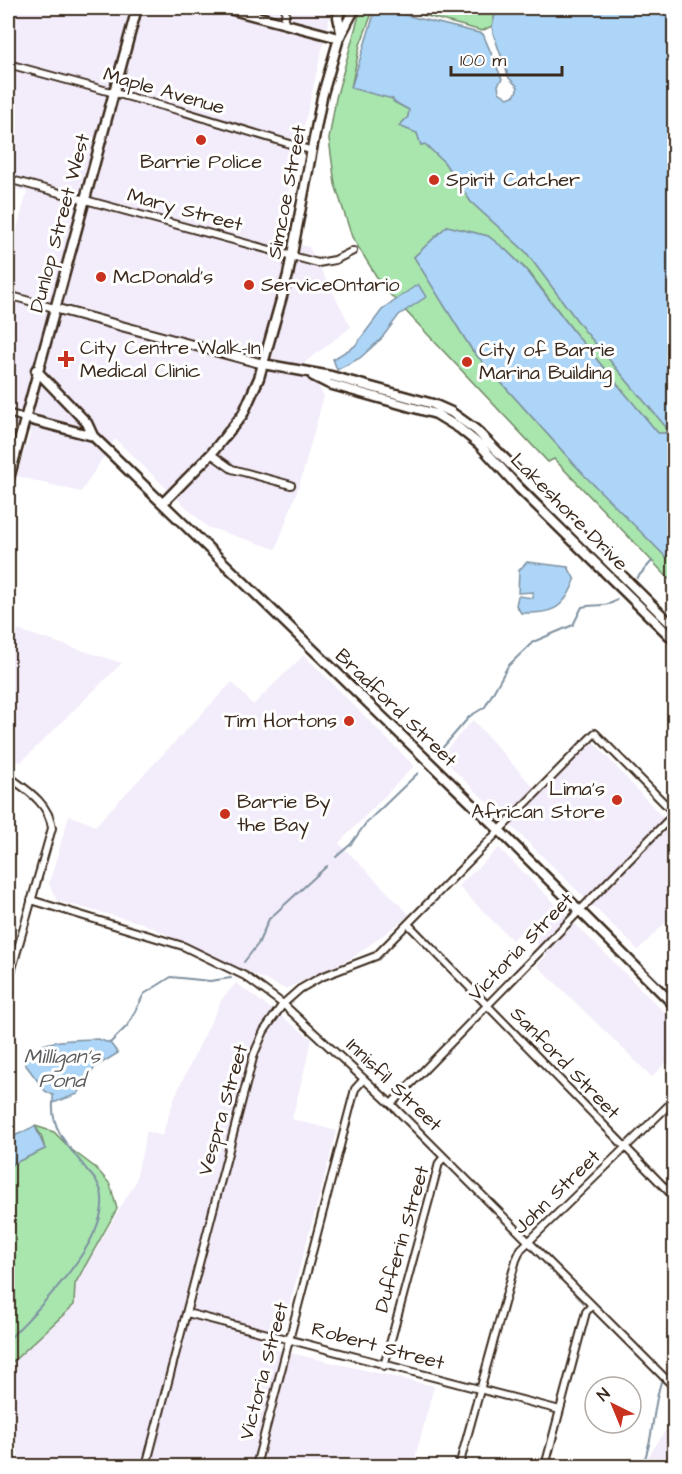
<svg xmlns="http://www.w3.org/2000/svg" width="682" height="1474" font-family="'Architects Daughter',sans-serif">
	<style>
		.built { fill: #f3ecfa }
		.green { fill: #a8e6ae; stroke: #728866; stroke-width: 1.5 }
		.water { fill: #acd5f7; stroke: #7f91a0; stroke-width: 1.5 }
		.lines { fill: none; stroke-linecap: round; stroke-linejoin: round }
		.stream { stroke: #7f91a0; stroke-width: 2 }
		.minor-casing { stroke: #3b2a1e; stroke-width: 10 }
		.tertiary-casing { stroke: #3b2a1e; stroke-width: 12 }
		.secondary-casing { stroke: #3b2a1e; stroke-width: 13 }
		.minor { stroke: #fff; stroke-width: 6 }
		.tertiary { stroke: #fff; stroke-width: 8 }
		.secondary { stroke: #fff; stroke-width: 8 }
		.poi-dot { fill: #c8321e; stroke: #fff; stroke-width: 2 }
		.labels { text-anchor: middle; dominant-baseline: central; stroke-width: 6; stroke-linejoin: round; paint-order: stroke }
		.street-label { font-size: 20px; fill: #3b2a1e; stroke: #fff }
		.poi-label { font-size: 20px; fill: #3b2a1e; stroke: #fff; text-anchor: start }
		.water-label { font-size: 21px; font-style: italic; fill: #5d5d5f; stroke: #fff }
	</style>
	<rect width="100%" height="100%" fill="#fff"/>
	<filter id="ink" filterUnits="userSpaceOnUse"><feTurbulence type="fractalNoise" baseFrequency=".0167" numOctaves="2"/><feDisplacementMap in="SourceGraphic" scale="12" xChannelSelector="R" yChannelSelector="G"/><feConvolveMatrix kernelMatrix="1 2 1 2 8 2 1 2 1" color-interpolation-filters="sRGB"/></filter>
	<g filter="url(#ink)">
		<!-- built -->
		<path class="built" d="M8,8h324l-55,231 32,8 42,80 -47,36 20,33 -24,87 -24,66 -69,-22 -92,-88 -34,53 -65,-16 15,-44 -23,-10v-184l6,2 13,-48 -19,-6z
			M8,627l114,36 -101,99 -13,-3z
			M304,655l110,111 -75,77 71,72 -58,43 -67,31 -143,-66 -85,-22 -8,-17 20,-69 26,11 137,-144 21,23z
			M473,720l62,69 51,-55 88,96v84l-36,36 -198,-194z
			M499,848l175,174v48l-8,-8 -14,15 -115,-112 10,-10 -23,-26 -12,11 -54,-54z
			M236,983l76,56 -20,80 45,12 -60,219 157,36 -21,80h-405v-100l66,-61 1,-21 60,-101 12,-52 15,5 13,-40 47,-97z
			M674,1418v48h-32z"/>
		<!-- green -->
		<path class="green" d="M361,8h13l-14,37 -9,43 43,11v3l15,8 -1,7 -9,9 18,7 4,12 4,-1 19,18 27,40 55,50 59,79 81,96v6h-8l-80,-96 -49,-65 -23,-22 -18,-14 -41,-10 -33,31 58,93 102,114 92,93 8,-8v35l-120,-125 -6,3 -165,-175 -31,-50 -17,-53 -6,-45 7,-41z
			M397,8h100l-5,18 -10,5z
			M35,1126l19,6 18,18 24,18 14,16 7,25 -42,75 -1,21 -66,61v-200l37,-17 -4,-14z"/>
		<!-- water -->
		<path class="water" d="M376,8l107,26 19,45 -4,6 1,7 9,6 7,-3 3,-8 -9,-9 -16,-45 -1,-7 5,-18h177v541l-8,8 -81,-81 -113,-126 -58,-93 33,-31 41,10 18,14 22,22 50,65 80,96h8v-6l-81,-96 -59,-79 -55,-50 -27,-40 -19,-18 -4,1 -4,-12 -18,-7 9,-9 1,-7 -16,-9v-2l-42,-11z
			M418,284l8,13 -27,18 -18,24 -21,19 -23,12 -4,-11 22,-13 27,-36z
			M527,562l41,5 7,13c-11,30 -24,34 -54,33l-5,-8 2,-9 15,2v-6l-15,1 1,-23z
			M97,1039l13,4 8,10 -23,14 -17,27 -25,9v-8l-8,-4 -20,-27c7,-27 49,-24 72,-25z
			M35,1126l10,23 -37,17v-27z"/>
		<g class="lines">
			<!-- stream -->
			<path class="stream" d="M637,578l15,-17
				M438,753l32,-37 15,-9 23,-41 25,-24 40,-17 9,-18c12,-3 27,1 35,-8
				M336,857l15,-13 15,-21 52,-50
				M244,962l14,-18 11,-25 58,-53
				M110,1043l18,-18 16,-31 27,-17 39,4 21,-3
				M8,1340c28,-29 114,-111 90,-156 -3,-6 -10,-12 -14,-18 -16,-20 -33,-37 -31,-63
				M673,1371h1
				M642,1466c12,-27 10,-56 19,-84"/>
			<defs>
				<path id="minor" d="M284,24l2,-16
					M8,64l173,47 129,39
					M8,179l310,84 17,-3 18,-9
					M8,295l46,13
					M8,413l16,5
					M211,454l21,15 59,16
					M8,776c19,14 41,27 44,52l-44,155
					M31,900l152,46 62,30 38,28 108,100 283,283
					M409,925l265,272
					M391,1104l283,-290
					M187,1313l373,97
					M384,1366l55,-203 5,-6
					M146,1466l108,-412 10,-23 19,-27 17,-15 21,-12 55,-21 219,-223 79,80
					M256,1466l99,-377 9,-10
					M459,1466l57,-206 5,-11 153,-149
					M545,1466l41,-154 6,-7"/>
				<path id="tertiary" d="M54,308l209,56"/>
				<path id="secondary" d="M225,8l114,30
					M341,32l-3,-15 3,-9
					M263,364l68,12 102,28 18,8 25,18 198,197
					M36,370l51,53 6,13 407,395 174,174
					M313,376l16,8 107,30 23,14 21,17 39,43 155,152
					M24,418l69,18
					M8,482l129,-474
					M163,503l48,-49 32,-40 16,-36 29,-103 34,-178 17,-59 16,-30"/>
			</defs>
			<!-- minor casing -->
			<use href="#minor" class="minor-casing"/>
			<!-- tertiary casing -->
			<use href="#tertiary" class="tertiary-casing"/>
			<!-- secondary casing -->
			<use href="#secondary" class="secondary-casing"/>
			<!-- minor -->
			<use href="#minor" class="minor"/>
			<!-- tertiary -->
			<use href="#tertiary" class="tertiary"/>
			<!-- secondary -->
			<use href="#secondary" class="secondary"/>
		</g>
	</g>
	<!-- markers -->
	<g class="poi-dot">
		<circle cx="201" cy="140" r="6"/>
		<circle cx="434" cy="180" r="6"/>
		<circle cx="101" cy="277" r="6"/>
		<circle cx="249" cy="285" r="6"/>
		<path d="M63 350h6v6h6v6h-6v6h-6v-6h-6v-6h6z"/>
		<circle cx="467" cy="362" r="6"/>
		<circle cx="349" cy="721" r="6"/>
		<circle cx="617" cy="800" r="6"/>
		<circle cx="225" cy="814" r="6"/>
	</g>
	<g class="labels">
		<!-- street labels -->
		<g class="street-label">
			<text transform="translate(164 91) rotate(16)">Maple Avenue</text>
			<text transform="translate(287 192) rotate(-79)">Simcoe Street</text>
			<text transform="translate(185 210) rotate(15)">Mary Street</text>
			<text transform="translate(60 223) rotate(-75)">Dunlop Street West</text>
			<text transform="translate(569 512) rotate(45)">Lakeshore Drive</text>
			<text transform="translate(396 708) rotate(44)">Bradford Street</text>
			<text transform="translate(521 947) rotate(-46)">Victoria Street</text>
			<text transform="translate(565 1063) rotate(46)">Sanford Street</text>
			<text transform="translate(394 1085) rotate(44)">Innisfil Street</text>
			<text transform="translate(223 1110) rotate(-74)">Vespra Street</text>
			<text transform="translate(557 1192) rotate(-44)">John Street</text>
			<text transform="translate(402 1239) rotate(-74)">Dufferin Street</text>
			<text transform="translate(378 1346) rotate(15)">Robert Street</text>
			<text transform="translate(264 1371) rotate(-75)">Victoria Street</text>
		</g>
		<!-- poi labels -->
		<g class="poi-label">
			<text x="201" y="162" text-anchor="middle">Barrie Police</text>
			<text x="446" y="180">Spirit Catcher</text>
			<text x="113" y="277">McDonald's</text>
			<text x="261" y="285">ServiceOntario</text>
			<text x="80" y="348">City Centre Walk-In<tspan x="80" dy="23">Medical Clinic</tspan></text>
			<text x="479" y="350">City of Barrie<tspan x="479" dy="23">Marina Building</tspan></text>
			<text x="337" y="721" text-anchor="end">Tim Hortons</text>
			<text x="605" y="789" text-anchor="end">Lima's<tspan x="605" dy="23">African Store</tspan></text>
			<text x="237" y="802">Barrie By<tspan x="237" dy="23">the Bay</tspan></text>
		</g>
		<!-- water labels -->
		<g class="water-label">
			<text x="62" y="1056">Milligan's<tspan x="62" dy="24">Pond</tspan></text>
		</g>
	</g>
	<!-- margin -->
	<rect width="682" height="1474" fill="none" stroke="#fff" stroke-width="30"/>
	<rect x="15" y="15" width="652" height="1444" fill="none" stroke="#3b2a1e" stroke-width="2" filter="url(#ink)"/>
	<!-- north arrow -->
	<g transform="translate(613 1405) rotate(317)"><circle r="28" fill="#ffffff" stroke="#b1aaa5" stroke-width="1.5"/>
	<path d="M0-4.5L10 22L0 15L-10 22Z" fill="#c8321e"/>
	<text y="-9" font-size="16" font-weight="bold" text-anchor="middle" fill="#3b2a1e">N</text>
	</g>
	<!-- scale -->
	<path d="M451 66v9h111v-9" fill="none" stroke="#3b2a1e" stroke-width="3"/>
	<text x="460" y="66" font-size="18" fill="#3b2a1e" stroke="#ffffff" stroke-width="4.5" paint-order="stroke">100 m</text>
</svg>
